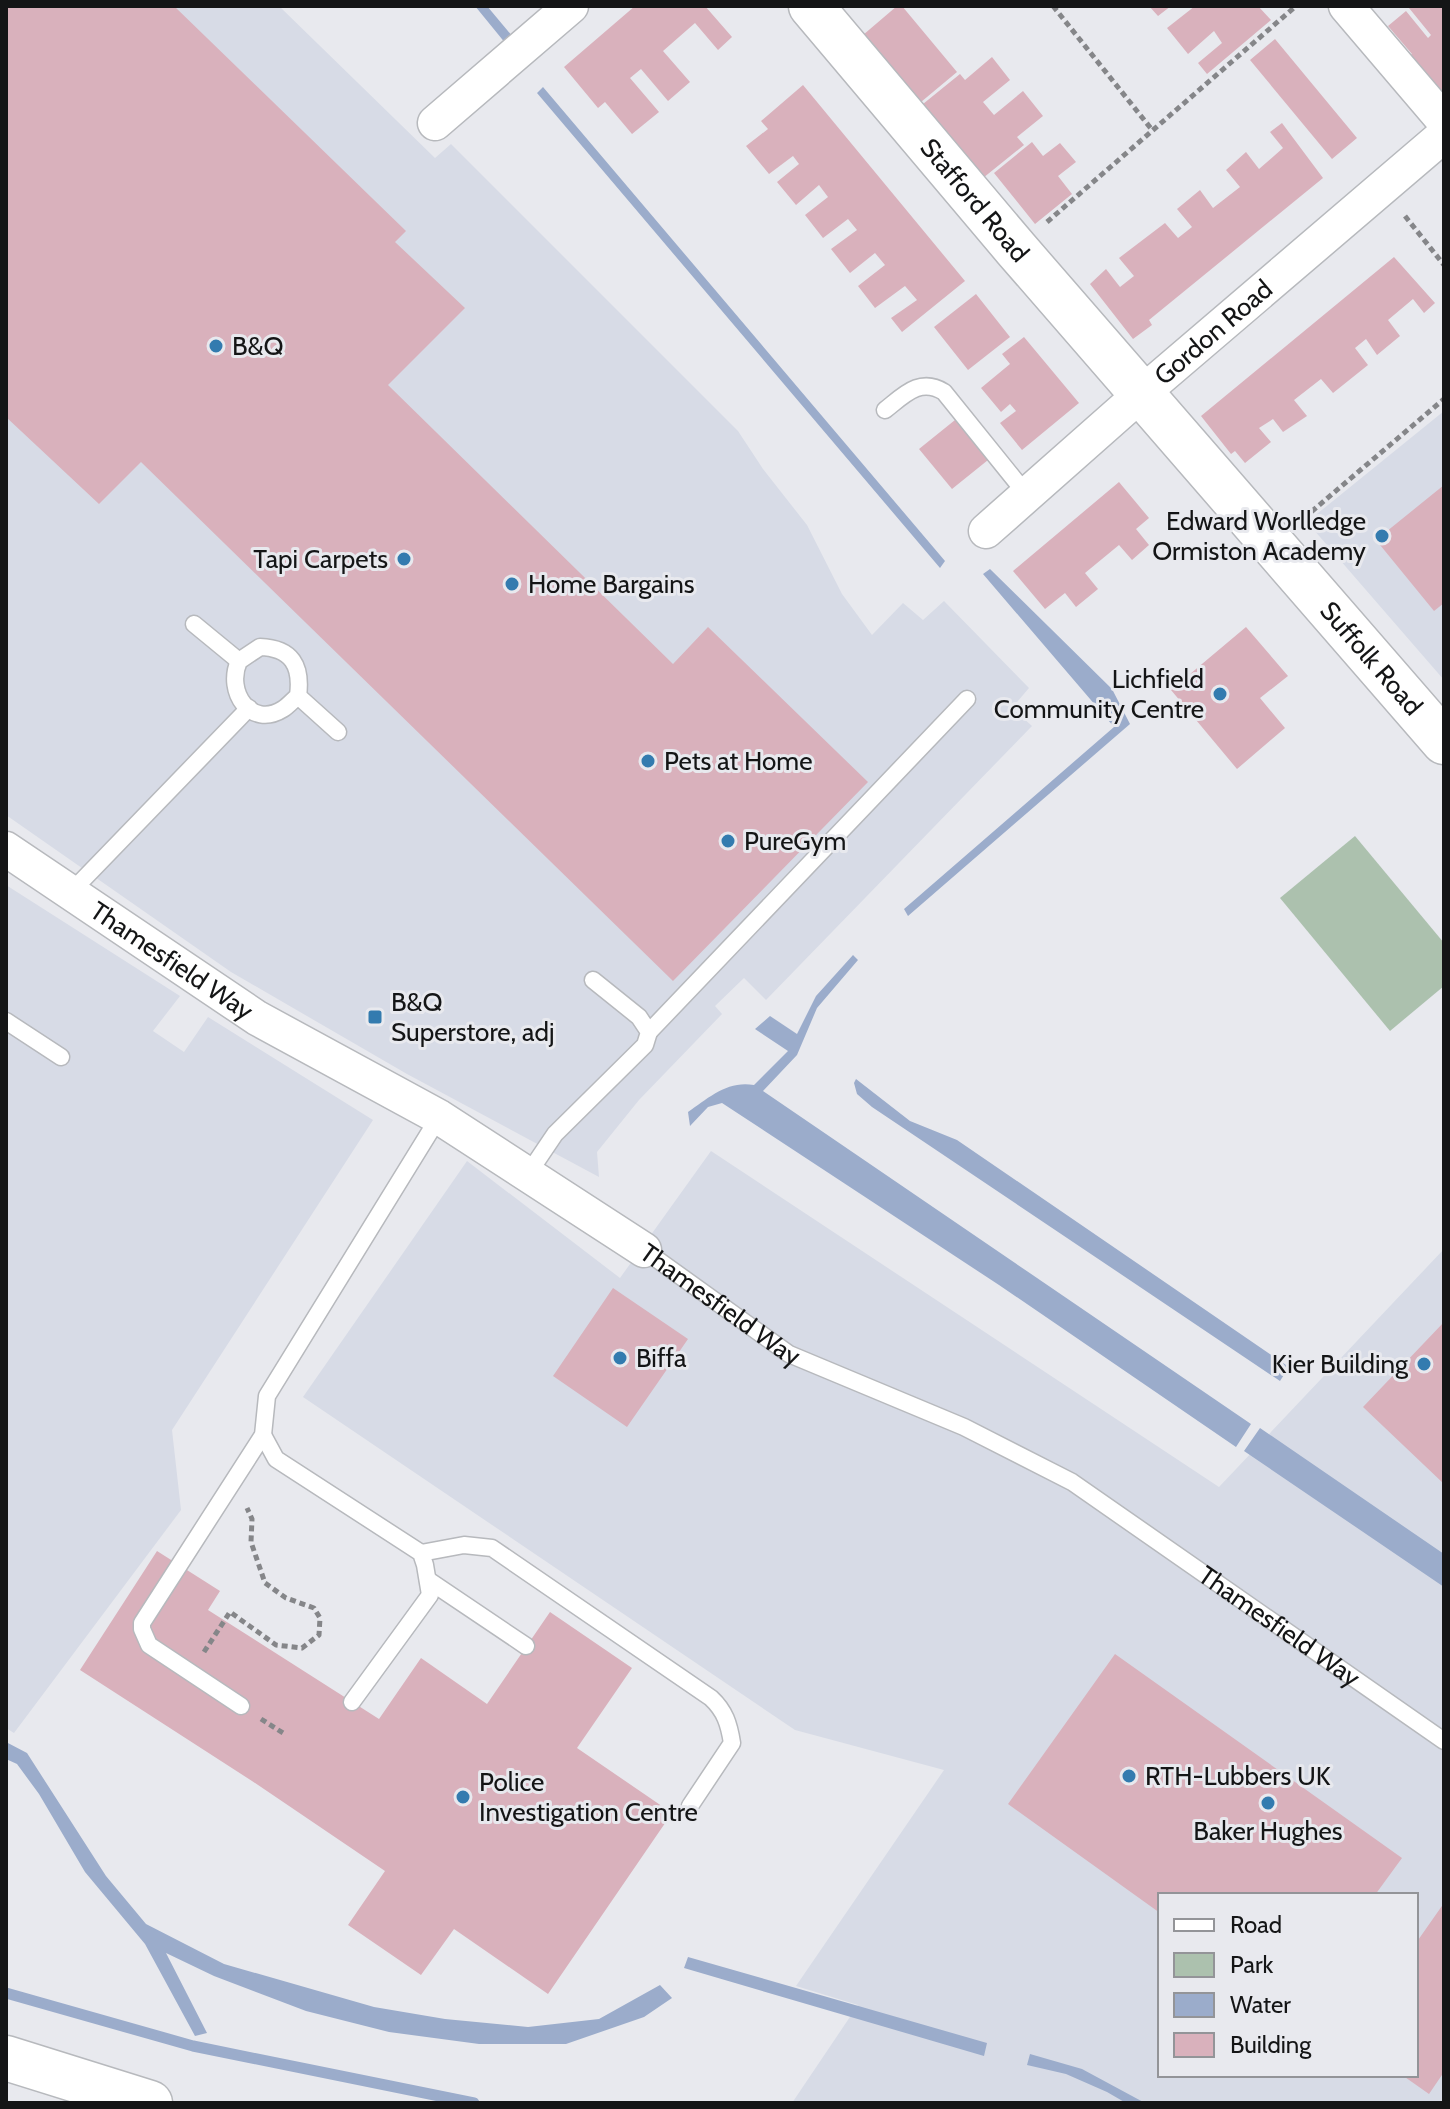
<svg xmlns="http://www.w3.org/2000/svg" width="1450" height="2109" font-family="Cabin,sans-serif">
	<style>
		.built { fill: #d7dbe6; fill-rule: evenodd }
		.green { fill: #acc1ae }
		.water { fill: #9baccb }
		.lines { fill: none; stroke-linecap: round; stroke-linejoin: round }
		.stream { stroke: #9baccb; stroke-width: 11 }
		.building { fill: #d9b1bc }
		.lane-casing { stroke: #b7b9bd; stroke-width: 19 }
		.street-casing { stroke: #b7b9bd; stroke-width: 37 }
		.secondary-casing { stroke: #b7b9bd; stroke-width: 47 }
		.highway-casing { stroke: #b7b9bd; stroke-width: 47 }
		.path { stroke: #858689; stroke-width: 5; stroke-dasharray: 6 4; stroke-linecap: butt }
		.lane { stroke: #fff; stroke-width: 16 }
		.street { stroke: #fff; stroke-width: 34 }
		.secondary { stroke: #fff; stroke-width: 44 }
		.highway { stroke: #fff; stroke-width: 44 }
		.poi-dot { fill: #337baf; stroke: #e8e9ee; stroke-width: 3 }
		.labels { text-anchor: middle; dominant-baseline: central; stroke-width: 6; stroke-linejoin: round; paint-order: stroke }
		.street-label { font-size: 26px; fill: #141516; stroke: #e8e9ee }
		.poi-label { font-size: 26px; fill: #141516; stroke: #e8e9ee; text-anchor: start }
	</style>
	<rect width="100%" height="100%" fill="#e8e9ee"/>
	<!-- built -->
	<path class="built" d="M6,6h273l156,152 16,-14 287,287 25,38 44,56 35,69 30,41 31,-32 20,17 21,-19 85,87 -17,20 20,18 -266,274 -22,-22 -29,28 7,8 -83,86 -42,52 2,25 -192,-103 -176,-102 -225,-157z
		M1444,411v269l-137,-158z
		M6,885l174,111 -27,35 31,21 24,-35 165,103 -201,310 9,80 -167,223 -8,-5z
		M711,1151l508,336 225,-238v854h-652l66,-98 -62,-19 148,-216 -149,-40 -492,-333 164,-236 153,117zM1160,1895h256v180h-256z"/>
	<!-- green -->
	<path class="green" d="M1355,836l89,107v43l-54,45 -110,-133z"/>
	<!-- water -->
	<path class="water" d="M475,6h12l26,31 -7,7z
		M543,87l402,474 -5,7 -403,-475z
		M990,569l122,120 18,35 -222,192 -4,-7 210,-182 -131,-153z
		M853,955l5,5 -41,48 -20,47 -34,36 488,333 -15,23 -237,-162 -277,-182 -14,4 -18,19 -2,-14c20,-14 40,-32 66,-27l34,-34 -33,-22 15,-13 27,18 19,-38z
		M856,1079l54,42 47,19 332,227 -9,14 -408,-274 -15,-13 -3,-11z
		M1260,1428l184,126v33l-200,-136z
		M6,1742l21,11 79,123 40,48 78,40 150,43 71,12 83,8 71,-8 61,-34 12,13 -28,19 -78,27h-87l-90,-12 -83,-21 -92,-35 -48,-23 41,80 -12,3 -50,-92 -60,-72 -46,-78 -22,-30 -11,-5z
		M688,1957l299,86 -3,13 -300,-88z
		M1030,2054l52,15 63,34h-19l-19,-11 -41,-18 -39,-9z"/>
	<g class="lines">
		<!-- stream -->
		<path class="stream" d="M6,1993l187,53 281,57"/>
	</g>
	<!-- building -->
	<path class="building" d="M6,6h168l232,225 -11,11 70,66 -77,77 285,279 35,-37 160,155 -195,199 -532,-519 -42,42 -93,-87z
		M635,6h70l27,31 -14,13 -23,-27 -32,28 27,31 -22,19 -27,-32 -11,9 29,34 -27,22 -27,-32 -7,6 -34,-41z
		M897,6h5l55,66 -36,30 -58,-67z
		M1149,6h22l-13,10z
		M1195,6h63l13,14 -64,54 -9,-11 24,-20 -8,-12 -26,23 -21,-26z
		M1411,6h33v84l-4,3 -32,-37 4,-2 -24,-28 18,-15 22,27 3,-3 -22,-27z
		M1275,39l82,99 -25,21 -82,-99z
		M992,57l18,23 -27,22 11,13 29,-24 20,25 -26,21 7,8 -41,33 -60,-74 37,-30 5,6z
		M803,85l162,196 -63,51 -11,-14 26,-18 -12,-14 -30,22 -17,-22 27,-21 -10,-12 -25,20 -19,-24 26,-19 -9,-11 -25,19 -18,-23 23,-18 -9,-12 -23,20 -19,-23 22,-18 -6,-8 -24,18 -23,-28 22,-17 -7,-8z
		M1282,123l41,55 -174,142 3,5 -19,14 -43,-55 16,-15 14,18 14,-11 -15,-18 46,-35 13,15 14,-11 -15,-18 23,-19 13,18 27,-21 -14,-17 20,-18 13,17 24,-21 -13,-16z
		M1032,142l11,14 17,-13 16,19 -18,14 14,18 -37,30 -41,-51z
		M1394,257l41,46 -11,10 -11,-14 -25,21 12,16 -23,19 -11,-16 -11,9 13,17 -35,28 -12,-14 -27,21 13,16 -24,16 -10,-13 -14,9 12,14 -26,21 -10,-12 -4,3 -30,-38z
		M976,294l34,43 -42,33 -34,-43z
		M1024,337l55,66 -57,47 -22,-27 16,-12 -6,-7 -9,8 -20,-24 29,-24 -8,-10z
		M955,420l33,40 -36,29 -33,-40z
		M1119,482l30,36 -13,11 13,16 -17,15 -13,-15 -34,28 13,16 -22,18 -11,-14 -20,16 -32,-38z
		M1444,485v118l-10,8 -58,-71z
		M1246,627l42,49 -28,22 25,30 -48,41 -66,-79z
		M613,1288l75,51 -61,88 -74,-51z
		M1444,1322v162l-81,-77z
		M157,1551l63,40 -12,19 171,109 42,-61 66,46 63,-92 82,56 -55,80 95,65 -124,181 -94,-65 -33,46 -73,-50 37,-54 -133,-90 -172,-111z
		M1115,1654l287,204 -27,37h-215v18l-152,-109z
		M1444,1903v169l-15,22 -27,-19h14v-132z"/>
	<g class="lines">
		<defs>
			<g id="lane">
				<path d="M885,410c19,-15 35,-33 59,-18l83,103"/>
				<path d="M194,624l45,37"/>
				<path d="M260,647c32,1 42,19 38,49 -5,4 -10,10 -15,13 -32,20 -58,-17 -44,-48z"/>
				<path d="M298,696l40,36"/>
				<path d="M71,892l178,-184"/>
				<path d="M6,1021l55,36"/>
				<path d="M649,1032l318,-333"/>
				<path d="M528,1174l27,-40 90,-89 4,-13 -10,-15 -46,-37"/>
				<path id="s1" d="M644,1250l145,104 175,73 108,55 372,259"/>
				<path d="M263,1435l13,24 145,94 4,12 5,30 -78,107"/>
				<path d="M421,1553l43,-8 28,3 219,150c14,13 18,26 21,45l-42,63"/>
				<path d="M428,1580l98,66"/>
				<path d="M241,1706l-92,-61 -7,-16v-6l121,-188 4,-39 172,-279"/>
			</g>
			<g id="street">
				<path d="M1346,6l98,115"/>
				<path d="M435,123l136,-117"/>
				<path id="s2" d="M986,531l155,-137 303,-259"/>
				<path id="s3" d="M6,849l251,169 182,99 205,133"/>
			</g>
			<g id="secondary">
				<path id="s4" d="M811,6l205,243 428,493"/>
			</g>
			<path id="highway" d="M6,2058l144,45"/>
		</defs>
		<!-- lane casing -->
		<use href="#lane" class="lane-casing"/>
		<!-- street casing -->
		<use href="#street" class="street-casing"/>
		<!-- secondary casing -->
		<use href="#secondary" class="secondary-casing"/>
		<!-- highway casing -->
		<use href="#highway" class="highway-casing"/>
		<!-- path -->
		<path class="path" d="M1053,6l100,125
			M1405,216l39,49
			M1047,222l249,-216
			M1304,518l140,-119
			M204,1652l26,-40 46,33 26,3 17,-13 1,-17 -6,-10 -28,-10 -21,-15 -14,-41 1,-23 -5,-11
			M261,1719l22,14"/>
		<!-- lane -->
		<use href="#lane" class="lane"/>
		<!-- street -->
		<use href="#street" class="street"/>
		<!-- secondary -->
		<use href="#secondary" class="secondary"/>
		<!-- highway -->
		<use href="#highway" class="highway"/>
	</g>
	<!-- markers -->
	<g class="poi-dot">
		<circle cx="216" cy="346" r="8"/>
		<circle cx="1382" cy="536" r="8"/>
		<circle cx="404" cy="559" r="8"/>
		<circle cx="512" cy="584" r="8"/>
		<circle cx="1220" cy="694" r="8"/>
		<circle cx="648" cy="761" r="8"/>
		<circle cx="728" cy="841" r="8"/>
		<rect x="367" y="1009" width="16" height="16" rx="4"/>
		<circle cx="620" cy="1358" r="8"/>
		<circle cx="1424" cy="1364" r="8"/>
		<circle cx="1129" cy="1776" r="8"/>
		<circle cx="463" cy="1797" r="8"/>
		<circle cx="1268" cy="1803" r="8"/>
	</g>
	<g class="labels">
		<!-- street labels -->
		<g class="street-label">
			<text stroke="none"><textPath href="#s4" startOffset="254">Stafford Road</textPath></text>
			<text stroke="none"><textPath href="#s2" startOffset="302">Gordon Road</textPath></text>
			<text stroke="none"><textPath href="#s4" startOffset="860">Suffolk Road</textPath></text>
			<text stroke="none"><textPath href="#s3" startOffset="200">Thamesfield Way</textPath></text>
			<text stroke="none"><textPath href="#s1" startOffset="94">Thamesfield Way</textPath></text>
			<text stroke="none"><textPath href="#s1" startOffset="742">Thamesfield Way</textPath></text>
		</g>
		<!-- poi labels -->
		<g class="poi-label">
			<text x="232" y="346">B&amp;Q</text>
			<text x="1366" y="521" text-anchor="end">Edward Worlledge<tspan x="1366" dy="30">Ormiston Academy</tspan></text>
			<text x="388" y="559" text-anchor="end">Tapi Carpets</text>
			<text x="528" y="584">Home Bargains</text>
			<text x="1204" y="679" text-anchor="end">Lichfield<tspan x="1204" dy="30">Community Centre</tspan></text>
			<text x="664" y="761">Pets at Home</text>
			<text x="744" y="841">PureGym</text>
			<text x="391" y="1002">B&amp;Q<tspan x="391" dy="30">Superstore, adj</tspan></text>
			<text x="636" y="1358">Biffa</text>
			<text x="1408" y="1364" text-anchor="end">Kier Building</text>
			<text x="1145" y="1776">RTH-Lubbers UK</text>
			<text x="479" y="1782">Police<tspan x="479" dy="30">Investigation Centre</tspan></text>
			<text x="1268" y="1831" text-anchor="middle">Baker Hughes</text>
		</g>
	</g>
	<!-- border -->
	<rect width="1450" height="2109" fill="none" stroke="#141516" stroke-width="16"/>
	<!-- legend -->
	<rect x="1158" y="1893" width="260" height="184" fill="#e8e9ee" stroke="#939498" stroke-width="2"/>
	<rect x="1174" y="1919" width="40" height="12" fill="#ffffff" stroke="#939498" stroke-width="2"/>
	<text x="1230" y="1933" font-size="24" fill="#141516">Road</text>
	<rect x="1174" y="1953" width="40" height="24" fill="#acc1ae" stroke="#939498" stroke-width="2"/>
	<text x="1230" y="1973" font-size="24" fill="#141516">Park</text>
	<rect x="1174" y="1993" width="40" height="24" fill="#9baccb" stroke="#939498" stroke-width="2"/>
	<text x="1230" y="2013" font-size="24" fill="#141516">Water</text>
	<rect x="1174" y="2033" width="40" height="24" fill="#d9b1bc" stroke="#939498" stroke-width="2"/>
	<text x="1230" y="2053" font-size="24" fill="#141516">Building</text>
</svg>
